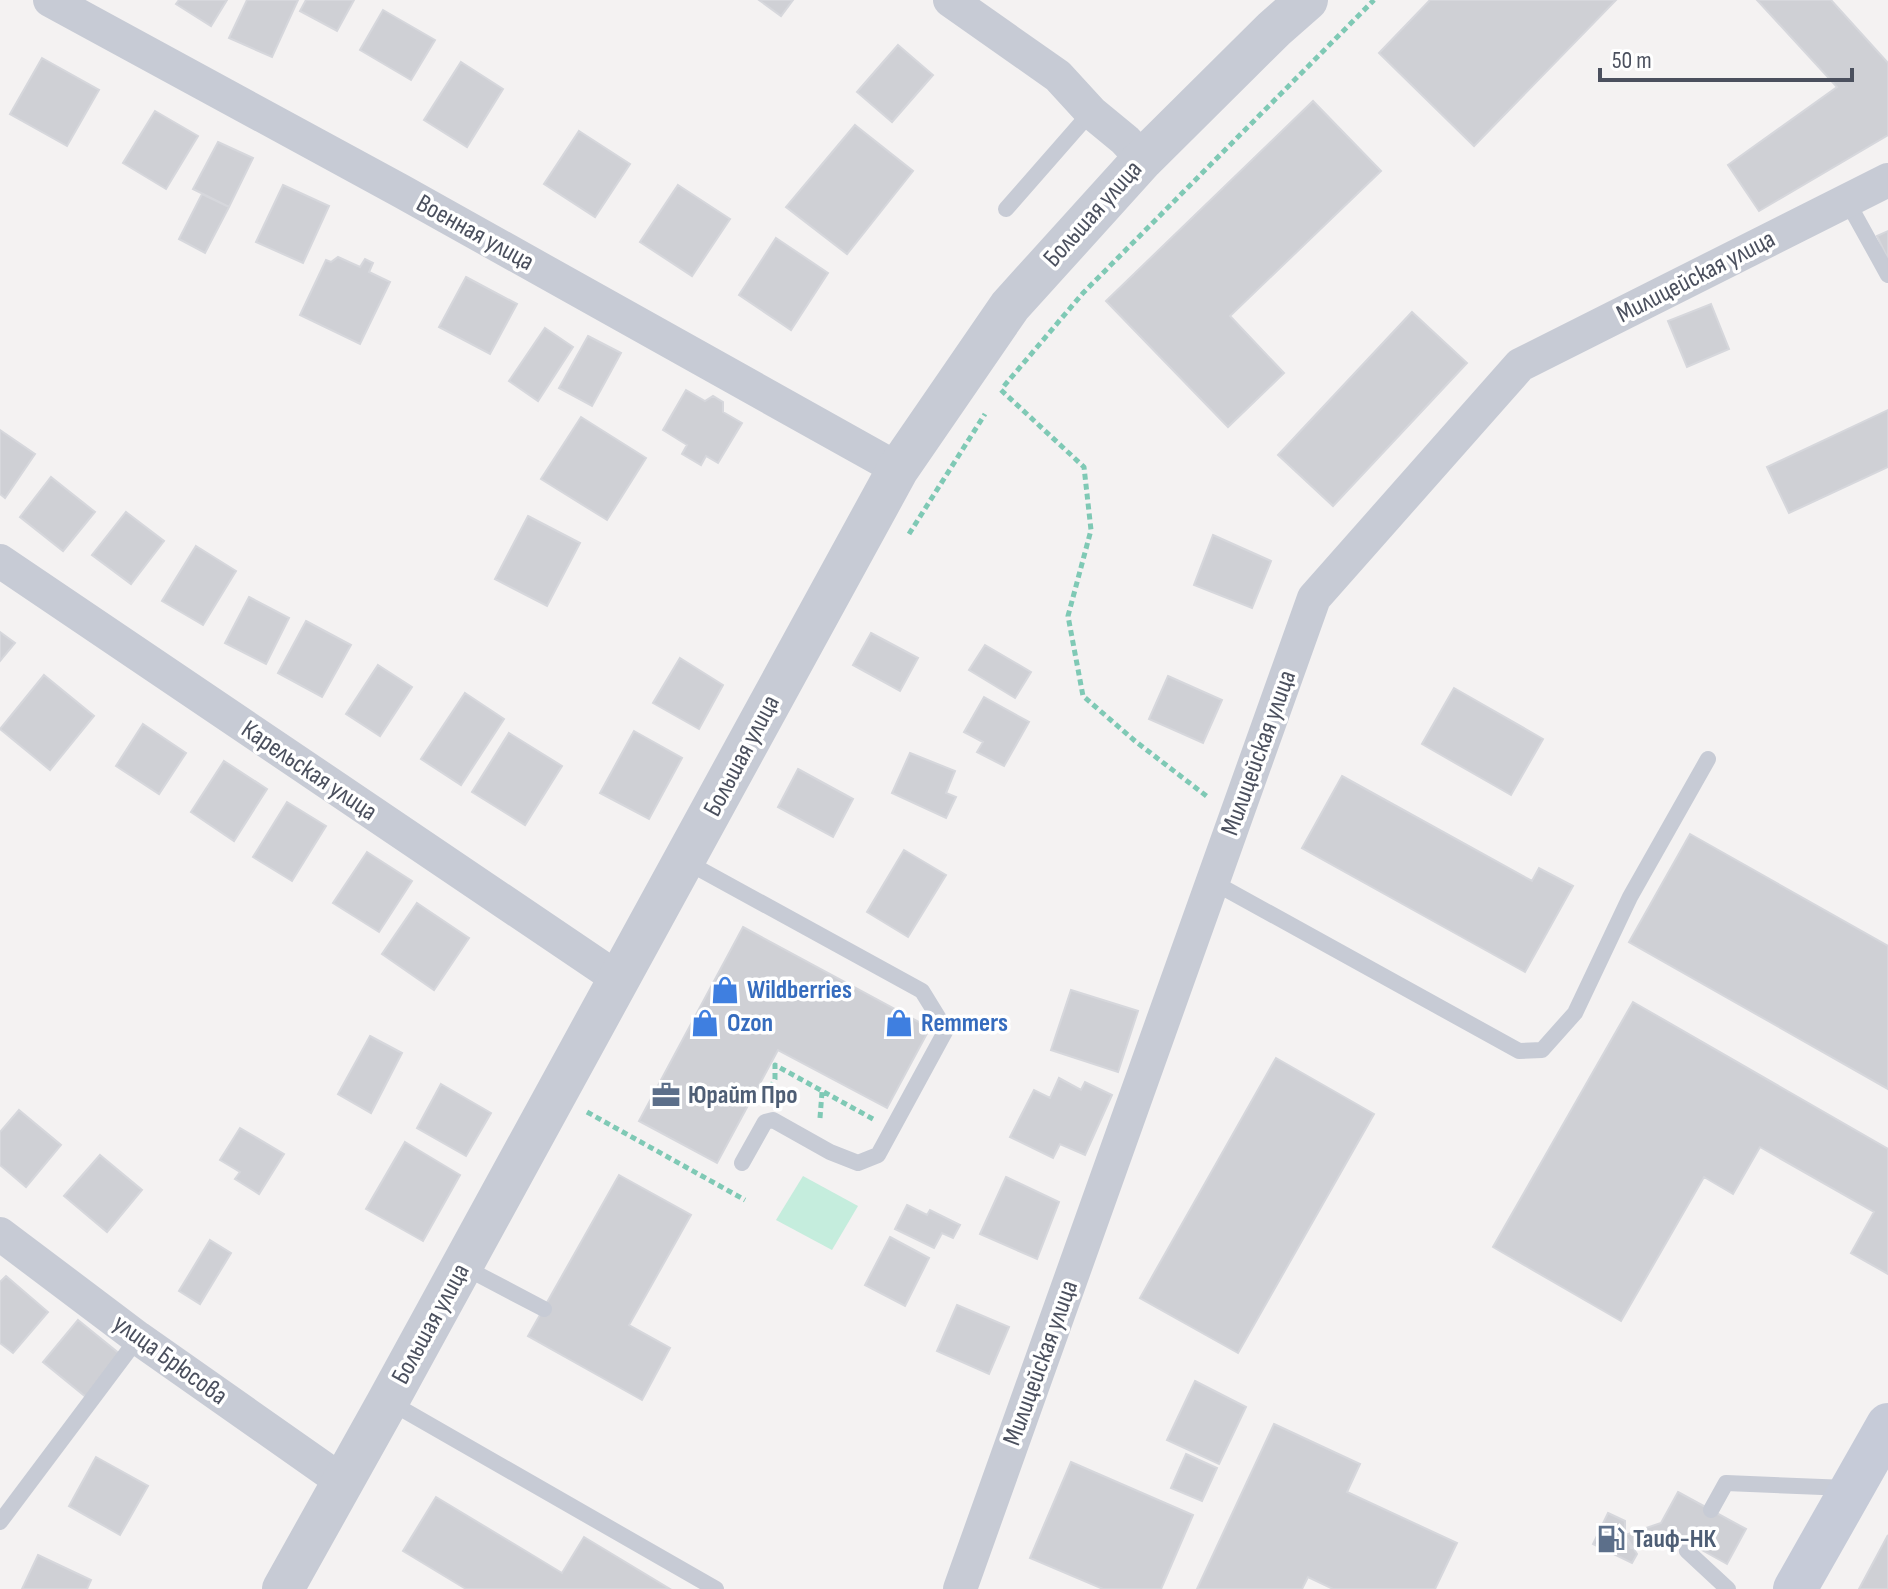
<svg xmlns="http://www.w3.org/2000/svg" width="1888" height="1589" font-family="'Sofia Sans Condensed',sans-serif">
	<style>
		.green { fill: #c5eddd }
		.building { fill: #cfd0d5; stroke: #d6d7dc; stroke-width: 2 }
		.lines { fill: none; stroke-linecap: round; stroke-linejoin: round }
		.path { stroke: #7fc9b5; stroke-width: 5; stroke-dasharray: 6 4; stroke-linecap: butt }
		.service { stroke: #c7cbd5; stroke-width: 16 }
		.minor { stroke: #c7cbd5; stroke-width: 34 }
		.tertiary { stroke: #c7cbd5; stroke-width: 42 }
		.secondary { stroke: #c6cbd8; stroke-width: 44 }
		.labels { text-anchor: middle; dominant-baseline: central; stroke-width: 7; stroke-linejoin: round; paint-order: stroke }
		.street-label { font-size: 26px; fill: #4b505e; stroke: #fff }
		.shop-label { font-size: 26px; font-weight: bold; fill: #366cbe; stroke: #fff; text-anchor: start }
		.service-label { font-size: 26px; font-weight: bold; fill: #4e5e75; stroke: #fff; text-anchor: start }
	</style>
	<rect width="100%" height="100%" fill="#f4f2f2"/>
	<!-- green -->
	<path class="green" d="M803,1176l55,30 -26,44 -56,-30z"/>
	<!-- building -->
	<path class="building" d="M179,0h48l-16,26 -35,-22z
		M247,0h51l-26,57 -43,-19z
		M306,0h48l-17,31 -37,-20z
		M759,0h34l-12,16z
		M1430,0h186l-142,146 -95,-93z
		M1757,0h74l57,63v72l-129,76 -31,-46 109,-78z
		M383,10l52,30 -24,40 -51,-30z
		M898,45l35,30 -41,47 -35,-30z
		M42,58l57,32 -32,56 -57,-32z
		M461,62l42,27 -36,58 -43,-27z
		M1313,101l68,70 -151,145 54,57 -56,54 -122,-126z
		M155,111l43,25 -32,53 -43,-26z
		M855,125l58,46 -66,83 -61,-47z
		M579,131l51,33 -35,53 -51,-33z
		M218,142l35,16 -24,49 -36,-18z
		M283,185l46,21 -26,57 -47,-21z
		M678,185l52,34 -38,57 -52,-34z
		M202,194l27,13 -24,46 -26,-14z
		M1888,231v28l-11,-23z
		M776,238l52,35 -37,57 -52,-35z
		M338,257l22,10 5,-8 8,4 -4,9 21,10 -30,62 -60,-29 26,-55 5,2z
		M466,277l51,27 -27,50 -51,-27z
		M1711,304l18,45 -42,18 -19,-46z
		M1412,312l55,51 -134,143 -55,-51z
		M545,328l28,19 -35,54 -29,-20z
		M588,336l33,17 -29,53 -33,-18z
		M686,390l19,11 8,-5 10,6v10l19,11 -24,40 -12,-7 -5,9 -19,-11 5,-9 -24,-15z
		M1888,410v57l-99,46 -22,-46z
		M581,417l65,41 -39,62 -66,-41z
		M0,430l35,24 -30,44 -5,-4z
		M51,477l44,35 -32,39 -43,-34z
		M126,512l38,29 -33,43 -39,-29z
		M528,516l52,27 -33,63 -52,-27z
		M1213,535l58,26 -19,47 -58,-23z
		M196,546l40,25 -33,54 -41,-24z
		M249,597l40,21 -23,46 -41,-21z
		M306,621l45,24 -29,52 -44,-24z
		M0,632l15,11 -15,18z
		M871,633l47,25 -18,33 -47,-26z
		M985,645l46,27 -16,26 -46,-28z
		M680,658l43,27 -24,44 -46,-26z
		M378,665l34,22 -32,49 -34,-22z
		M44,675l50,41 -44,54 -50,-41z
		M1168,676l54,24 -19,43 -54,-24z
		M1454,688l89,51 -32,56 -89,-51z
		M465,693l39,26 -43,66 -40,-26z
		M984,697l45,25 -25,44 -27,-14 6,-10 -19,-10z
		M143,724l43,29 -27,41 -43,-28z
		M634,731l48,27 -33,61 -49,-26z
		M509,733l53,33 -37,59 -53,-33z
		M910,753l45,18 -9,22 10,4 -10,21 -54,-25z
		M224,761l43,28 -33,52 -43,-29z
		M798,769l55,30 -20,38 -55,-30z
		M1342,776l190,105 7,-13 34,18 -48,86 -223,-124z
		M287,802l39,24 -34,55 -39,-24z
		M1690,834l198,112v143l-259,-147z
		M904,850l42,25 -38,62 -41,-25z
		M367,852l45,29 -33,51 -46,-29z
		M417,903l52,35 -35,52 -52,-36z
		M743,927l187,101 -43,80 -109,-58 -61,113 -78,-42z
		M1071,990l67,21 -20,61 -67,-22z
		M1633,1002l255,147v125l-37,-21 23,-41 -114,-65 -27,47 -29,-17 -83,144 -128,-74z
		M370,1036l32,17 -31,60 -33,-19z
		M1276,1058l98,56 -136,239 -98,-55z
		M1059,1078l22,12 4,-8 27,13 -27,60 -25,-11 -7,14 -43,-21 24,-47 16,8z
		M441,1084l50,29 -25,43 -49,-28z
		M19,1110l42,35 -35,42 -26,-22v-33z
		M240,1128l44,26 -25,40 -24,-15 5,-7 -20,-12z
		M405,1142l55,33 -37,66 -57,-32z
		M100,1155l42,35 -35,42 -43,-36z
		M619,1175l72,40 -62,110 41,23 -28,52 -114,-64z
		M1006,1177l53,25 -22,57 -57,-25z
		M907,1205l20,10 3,-5 30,15 -7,13 -11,-5 -8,15 -39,-19z
		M890,1237l39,21 -24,48 -40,-21z
		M210,1240l21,13 -31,51 -21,-13z
		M6,1276l42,36 -35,41 -13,-10v-61z
		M957,1305l52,22 -20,47 -52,-23z
		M78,1320l43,35 -35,42 -43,-35z
		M1195,1381l51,26 -27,57 -52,-24z
		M1274,1424l86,40 -13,28 110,51 -22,46h-102l-25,-12 -6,12h-105z
		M1186,1454l31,14 -15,33 -31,-13z
		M96,1457l52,29 -28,49 -51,-29z
		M1071,1462l122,53 -32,74h-58l-73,-31z
		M1678,1492l68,37 -19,35 -54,-30 -42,14 -6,-13 36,-12z
		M436,1497l126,76 22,-36 86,52h-204l-63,-38z
		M1608,1513l17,8v14l12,19 -5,9 -39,-19z
		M1888,1535v54h-29z
		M38,1555l53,25 -4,9h-65z"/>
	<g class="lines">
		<!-- path -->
		<path class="path" d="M1004,386l79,-93 291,-293
			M1001,390l83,77 7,63 -23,86 15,80 52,45 74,57
			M909,534l76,-120
			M766,1097l9,-18v-14l98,54
			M587,1112l158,88
			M820,1118l2,-26"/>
		<!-- service -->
		<path class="service" d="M1847,201l41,74
			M1006,209l85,-97
			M685,861l237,130 24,39 -68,125 -20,8 -28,-11 -57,-32 -8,2 -23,41
			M1213,882l306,169 23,-1 33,-37 55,-116 78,-138
			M464,1267l80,42
			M388,1401l328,188
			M1711,1510l15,-27 121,5
			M0,1522l138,-184
			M1691,1544l-4,7 41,38"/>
		<!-- minor -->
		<path class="minor" d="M50,0l351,191 497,278
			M950,0l108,76 33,36 34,28 18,19
			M0,561l620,419
			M0,1234l138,104 205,144
			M960,1589l354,-991 206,-233 368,-185"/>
		<!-- tertiary -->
		<path class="tertiary" d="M283,1589l105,-188 510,-932 112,-163 133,-147 131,-130 33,-29"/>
		<!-- secondary -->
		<path class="secondary" d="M1795,1589l93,-164"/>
	</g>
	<!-- icons -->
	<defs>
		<symbol id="shop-bare" viewBox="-9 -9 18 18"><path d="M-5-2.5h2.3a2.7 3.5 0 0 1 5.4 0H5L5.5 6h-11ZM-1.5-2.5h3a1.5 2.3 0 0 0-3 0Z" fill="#3f7fe0" stroke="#fff" stroke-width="2.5" paint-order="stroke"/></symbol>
		<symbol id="office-bare" viewBox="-9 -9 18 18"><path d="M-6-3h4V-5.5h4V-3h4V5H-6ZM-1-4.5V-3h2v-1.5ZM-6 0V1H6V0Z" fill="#5c6f8a" stroke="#fff" stroke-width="2.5" paint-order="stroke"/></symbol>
		<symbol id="fuel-bare" viewBox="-9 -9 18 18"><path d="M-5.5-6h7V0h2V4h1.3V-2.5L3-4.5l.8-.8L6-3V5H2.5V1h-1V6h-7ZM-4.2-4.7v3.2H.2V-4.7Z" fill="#5c6f8a" stroke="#fff" stroke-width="2.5" paint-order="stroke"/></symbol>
	</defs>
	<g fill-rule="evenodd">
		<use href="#shop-bare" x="705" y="970" width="40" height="40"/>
		<use href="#shop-bare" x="685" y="1003" width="40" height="40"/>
		<use href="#shop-bare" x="879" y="1003" width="40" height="40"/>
		<use href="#office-bare" x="646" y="1075" width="40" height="40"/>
		<use href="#fuel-bare" x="1591" y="1519" width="40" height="40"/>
	</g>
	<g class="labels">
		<!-- street labels -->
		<g class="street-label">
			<text transform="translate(1093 214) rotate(-48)">Большая улица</text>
			<text transform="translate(475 233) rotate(29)">Военная улица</text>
			<text transform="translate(1696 277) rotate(-27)">Милицейская улица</text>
			<text transform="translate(1259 753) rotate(-70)">Милицейская улица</text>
			<text transform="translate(742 756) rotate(-62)">Большая улица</text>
			<text transform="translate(309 771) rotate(34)">Карельская улица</text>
			<text transform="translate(431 1324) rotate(-61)">Большая улица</text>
			<text transform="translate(170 1360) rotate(36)">улица Брюсова</text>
			<text transform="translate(1041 1363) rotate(-70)">Милицейская улица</text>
		</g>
		<!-- shop labels -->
		<g class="shop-label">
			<text x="747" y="990">Wildberries</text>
			<text x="727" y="1023">Ozon</text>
			<text x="921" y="1023">Remmers</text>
		</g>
		<!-- service labels -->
		<g class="service-label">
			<text x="688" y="1095">Юрайт Про</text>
			<text x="1633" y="1539">Таиф-НК</text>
		</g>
	</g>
	<!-- scale -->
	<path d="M1600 68v12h252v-12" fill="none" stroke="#4b505e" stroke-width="4"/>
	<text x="1612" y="68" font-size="24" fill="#4b505e" stroke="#ffffff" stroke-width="6" paint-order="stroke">50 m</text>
</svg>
